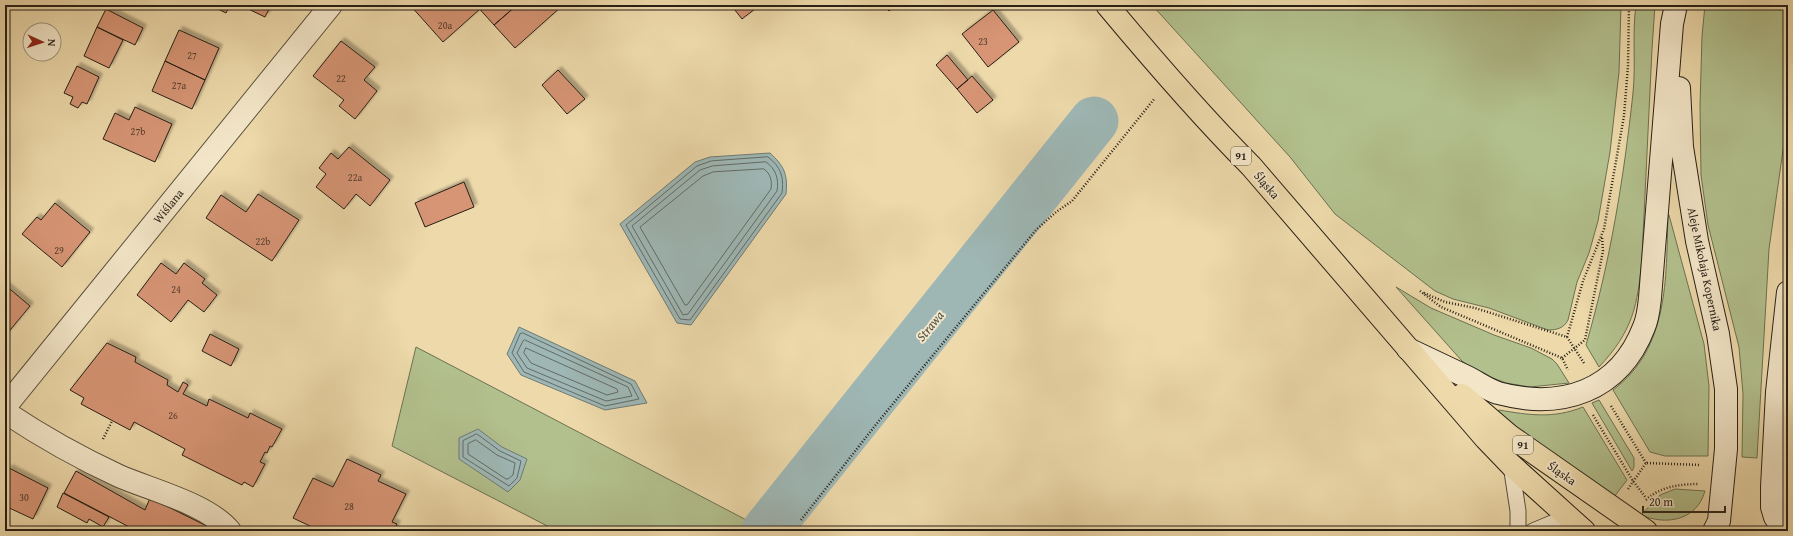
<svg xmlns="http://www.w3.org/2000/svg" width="1793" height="536" font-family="'Gentium Book Plus',serif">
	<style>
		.green { fill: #b2c08d; stroke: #6c7052 }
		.water { fill: #9eb7b5; stroke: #6e7a75 }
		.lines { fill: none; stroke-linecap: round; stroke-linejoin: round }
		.shore { stroke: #626b66; stroke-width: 1 }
		.river { stroke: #9eb7b5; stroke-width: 49 }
		.building { fill: #d79574; stroke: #271f16; filter: url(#shadow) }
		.service-casing { stroke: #584e3b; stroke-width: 17 }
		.minor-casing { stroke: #584e3b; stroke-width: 24 }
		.secondary-casing { stroke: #271f16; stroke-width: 24 }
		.primary-casing { stroke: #271f16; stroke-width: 24 }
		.path { stroke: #271f16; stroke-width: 2.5; stroke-dasharray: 1 2; stroke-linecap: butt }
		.service { stroke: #f3e6c8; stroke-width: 15 }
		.minor { stroke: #f3e6c8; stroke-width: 22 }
		.secondary { stroke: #f3e6c8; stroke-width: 22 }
		.primary { stroke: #edd9aa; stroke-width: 22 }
		.labels { text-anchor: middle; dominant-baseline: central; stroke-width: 4; stroke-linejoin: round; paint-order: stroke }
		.number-label { font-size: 10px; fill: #533c2e }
		.shield { fill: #f3e6c8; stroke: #645b4b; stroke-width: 1 }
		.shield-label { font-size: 11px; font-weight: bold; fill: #271f16 }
		.street-label { font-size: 12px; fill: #271f16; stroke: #f3e6c8 }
		.water-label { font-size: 13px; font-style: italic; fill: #4b4d46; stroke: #f3e6c8 }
	</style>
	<defs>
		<filter id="shadow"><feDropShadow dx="3.5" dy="-3.5" stdDeviation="1" flood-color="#0004"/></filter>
	</defs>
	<rect width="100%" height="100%" fill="#edd9aa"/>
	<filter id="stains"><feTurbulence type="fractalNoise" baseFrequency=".005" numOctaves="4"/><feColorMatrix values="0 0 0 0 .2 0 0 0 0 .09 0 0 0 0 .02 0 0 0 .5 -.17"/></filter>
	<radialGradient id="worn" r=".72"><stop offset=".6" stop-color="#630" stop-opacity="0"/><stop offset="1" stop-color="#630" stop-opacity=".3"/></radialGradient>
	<!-- green -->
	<path class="green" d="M1152,5h469l-2,67 -9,80 -12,69 -9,32 -12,29 -9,38c-4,8 -11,10 -20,10l-59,-22 -36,-9 -18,-8 -100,-77 -45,-57z
		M1636,5h19l-3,44 -10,208c-4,48 -9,74 -43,110l-13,-22c24,-82 38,-168 47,-252 3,-29 -1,-59 3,-88z
		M1705,5h83v110l-19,134 -12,209 -15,-1 1,-63 -4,-47 -31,-122 -7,-50 -1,-69 2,-70z
		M1668,215h1l35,129 5,42 -1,70h-43l-15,-4 -37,-62c56,-42 53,-111 55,-175z
		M1396,287l35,21 63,27 37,13 21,11 5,5 12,19 -39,4 -24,-4 -27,-10 -17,-12z
		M416,347l340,178 -6,6h-193l-165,-85z
		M1599,400l35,58v9l-2,4 -40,-68z
		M1583,407l44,73 -13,17 -116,-82 -1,-3 2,-2c30,5 54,9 84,-3z
		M1675,489l30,2c-8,29 -38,35 -64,24l19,-20z"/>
	<!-- water -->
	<path class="water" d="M1084,110l10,11 11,7 -40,59 -23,1 -3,-20z
		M770,153c14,13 18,21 16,41l-95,131 -14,-2 -57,-99 75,-62 15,-5z
		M519,327l116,54 12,22 -42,7 -84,-35 -14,-21z
		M478,429l24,18 25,12 -7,21 -12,12 -49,-33v-21z"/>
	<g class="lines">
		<!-- shore -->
		<path class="shore" d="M1083,118h2l13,10v3l-35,51 -17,2 -3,-16z
			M1083,125h3l5,5v2l-31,45 -10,1 -1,-8z
			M768,157c13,10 16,20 14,36l-92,127 -10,-1 -54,-94 71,-59 14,-5z
			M766,162c10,7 13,17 11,29l-89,123 -5,1 -51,-89 68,-56 12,-4z
			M764,169c7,5 8,12 7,20l-84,116h-2l-45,-78 63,-51 10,-4z
			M523,333l108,51 8,15 -34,7 -81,-34 -12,-19 8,-19z
			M525,340l103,47 4,9 -26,5 -79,-33 -10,-15 6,-12z
			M526,348l91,41 1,3 -11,3 -76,-32 -7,-10z
			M477,434l23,17 21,10 -4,17 -8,8 -46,-29v-16z
			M476,440l21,15 18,8 -2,12 -5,4h-2l-38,-25v-10z"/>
		<!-- river -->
		<path class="river" d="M766,531l328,-410"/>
	</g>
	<!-- building -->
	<path class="building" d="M210,5h20l-4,8z
		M240,5h31l-6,12z
		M410,5h66l4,4 -37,33z
		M476,5h41l-23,20z
		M517,5h45v1l-47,42 -21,-23z
		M731,5h29l-18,14z
		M883,5h13l-7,6z
		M106,9l37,19 -8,17 -38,-18z
		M993,10l26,32 -31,25 -26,-33z
		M97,27l26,13 -14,28 -25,-12z
		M179,30l40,18 -14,32 -40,-19z
		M341,41l34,26 -11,13 13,11 -22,28 -16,-13 5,-6 -31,-24z
		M947,55l21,25 -11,9 -21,-24z
		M165,61l40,19 -13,29 -40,-18z
		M77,66l22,11 -12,27 -5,-2 -4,6 -8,-4 3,-7 -9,-4z
		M558,70l27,29 -18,15 -25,-29z
		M972,76l21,24 -16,13 -20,-24z
		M135,107l37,17 -17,38 -52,-23 12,-26 14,7z
		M349,147l41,33 -20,26 -14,-12 -12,15 -28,-22 10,-13 -7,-6 12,-15 7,6z
		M464,182l10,25 -49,20 -10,-24z
		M258,194l41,26 -27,41 -66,-43 15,-23 25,17z
		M55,203l35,29 -28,35 -40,-33 15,-17 4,3z
		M161,263l15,11 8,-11 21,16 -3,4 15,12 -13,17 -16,-12 -17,22 -34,-27z
		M5,285l25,21 -24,29h-1z
		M210,334l29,15 -8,17 -29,-15z
		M107,343l29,14 -1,5 33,18 -1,5 11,7 5,-10 5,3 -5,9 24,12 2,-7 39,19 2,-5 32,16 -10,18 -2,-1 -3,7 -2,-1 -5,10 5,2 -12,23 -9,-5 -2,3 -60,-30 3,-6 -51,-27 -4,8 -49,-26 3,-6 -14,-8z
		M347,459l34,16 -3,6 28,13 -14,28 5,2 -3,7h-84l2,-4 -19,-9 20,-40 20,9z
		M9,468l39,20 -15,31 -28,-13v-31z
		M76,471l69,39 5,-12 65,32 -78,1 -73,-38z
		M63,493l46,24 -6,10 -14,-8 -2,4 -30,-16z"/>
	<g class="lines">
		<defs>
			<path id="service" d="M1511,465l7,46v20
				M1533,531l19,-8 20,-3"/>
			<path id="minor" d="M5,407l326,-402
				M5,412c36,24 75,46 114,64 32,14 89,28 111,55"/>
			<path id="secondary" d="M1679,88l3,59 15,94 21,93 8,55v60l-7,72 -5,10
				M1408,349c19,9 38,18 57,27 11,5 21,13 33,17 63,17 121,-1 146,-66 4,-9 5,-20 6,-29l22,-274 4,-19
				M1784,531l-9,-14 -3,-10v-20l5,-95 11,-100"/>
			<path id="primary" d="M1107,5c46,55 93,110 144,161l235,273 25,26 73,66
				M1462,395l48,41 136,95"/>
		</defs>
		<!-- service casing -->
		<use href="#service" class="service-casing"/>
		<!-- minor casing -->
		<use href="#minor" class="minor-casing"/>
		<!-- secondary casing -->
		<use href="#secondary" class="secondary-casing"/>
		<!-- primary casing -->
		<use href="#primary" class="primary-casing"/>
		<!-- path -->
		<path class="path" d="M1420,291l21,16 121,51 6,12
			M1424,293l21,9 30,6 92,29 17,26
			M1567,337l16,-56 21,-52 20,-113 4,-50 1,-61
			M1562,358l23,-18 18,-89 -1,-15
			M1611,406l35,57
			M1593,415l40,66 13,17
			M103,439l9,-18
			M1647,463l53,2
			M1628,489l18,-26
			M1646,500c13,-13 34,-16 52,-16
			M801,520l77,-98 158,-192 20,-18 16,-11 83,-103"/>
		<!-- service -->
		<use href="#service" class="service"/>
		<!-- minor -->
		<use href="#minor" class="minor"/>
		<!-- secondary -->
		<use href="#secondary" class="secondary"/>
		<!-- primary -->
		<use href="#primary" class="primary"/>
	</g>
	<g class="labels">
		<!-- number labels -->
		<g class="number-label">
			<text x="445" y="25">20a</text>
			<text x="983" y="41">23</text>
			<text x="192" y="55">27</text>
			<text x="341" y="78">22</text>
			<text x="179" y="85">27a</text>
			<text x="138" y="131">27b</text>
			<text x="355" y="177">22a</text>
			<text x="263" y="241">22b</text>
			<text x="59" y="250">29</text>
			<text x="176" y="289">24</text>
			<text x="173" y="415">26</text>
			<text x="24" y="497">30</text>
			<text x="349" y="506">28</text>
		</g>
		<!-- shield labels -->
		<g class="shield">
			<rect x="1231" y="147" width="20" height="18" rx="3"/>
			<rect x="1513" y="436" width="20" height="18" rx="3"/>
		</g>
		<g class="shield-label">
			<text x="1241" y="156">91</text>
			<text x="1523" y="445">91</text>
		</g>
		<!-- street labels -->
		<g class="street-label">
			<text transform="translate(1267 185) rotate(49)">Śląska</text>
			<text transform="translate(168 206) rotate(-51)">Wiślana</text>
			<text transform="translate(1705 269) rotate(78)">Aleje Mikołaja Kopernika</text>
			<text transform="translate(1562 473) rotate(35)">Śląska</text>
		</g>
		<!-- water labels -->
		<g class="water-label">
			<text transform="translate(930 326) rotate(-51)">Strawa</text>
		</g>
	</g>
	<!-- margin -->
	<rect width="1793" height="536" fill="none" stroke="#edd9aa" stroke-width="20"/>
	<rect x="6" y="6" width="1781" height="524" fill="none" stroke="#271f16" stroke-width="2"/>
	<rect x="10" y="10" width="1773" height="516" fill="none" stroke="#271f16"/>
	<!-- north arrow -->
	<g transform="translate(42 42) rotate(93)"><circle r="19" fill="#f3e6c8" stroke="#a19681"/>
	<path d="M0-3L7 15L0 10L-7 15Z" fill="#8f2418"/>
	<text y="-6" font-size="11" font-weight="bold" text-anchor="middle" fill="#271f16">N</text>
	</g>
	<!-- scale -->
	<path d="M1643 506v6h82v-6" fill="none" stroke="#271f16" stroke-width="2"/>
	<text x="1649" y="506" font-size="12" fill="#271f16" stroke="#f3e6c8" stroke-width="3" paint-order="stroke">20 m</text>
	<rect width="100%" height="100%" filter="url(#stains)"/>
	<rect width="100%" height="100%" fill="url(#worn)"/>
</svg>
